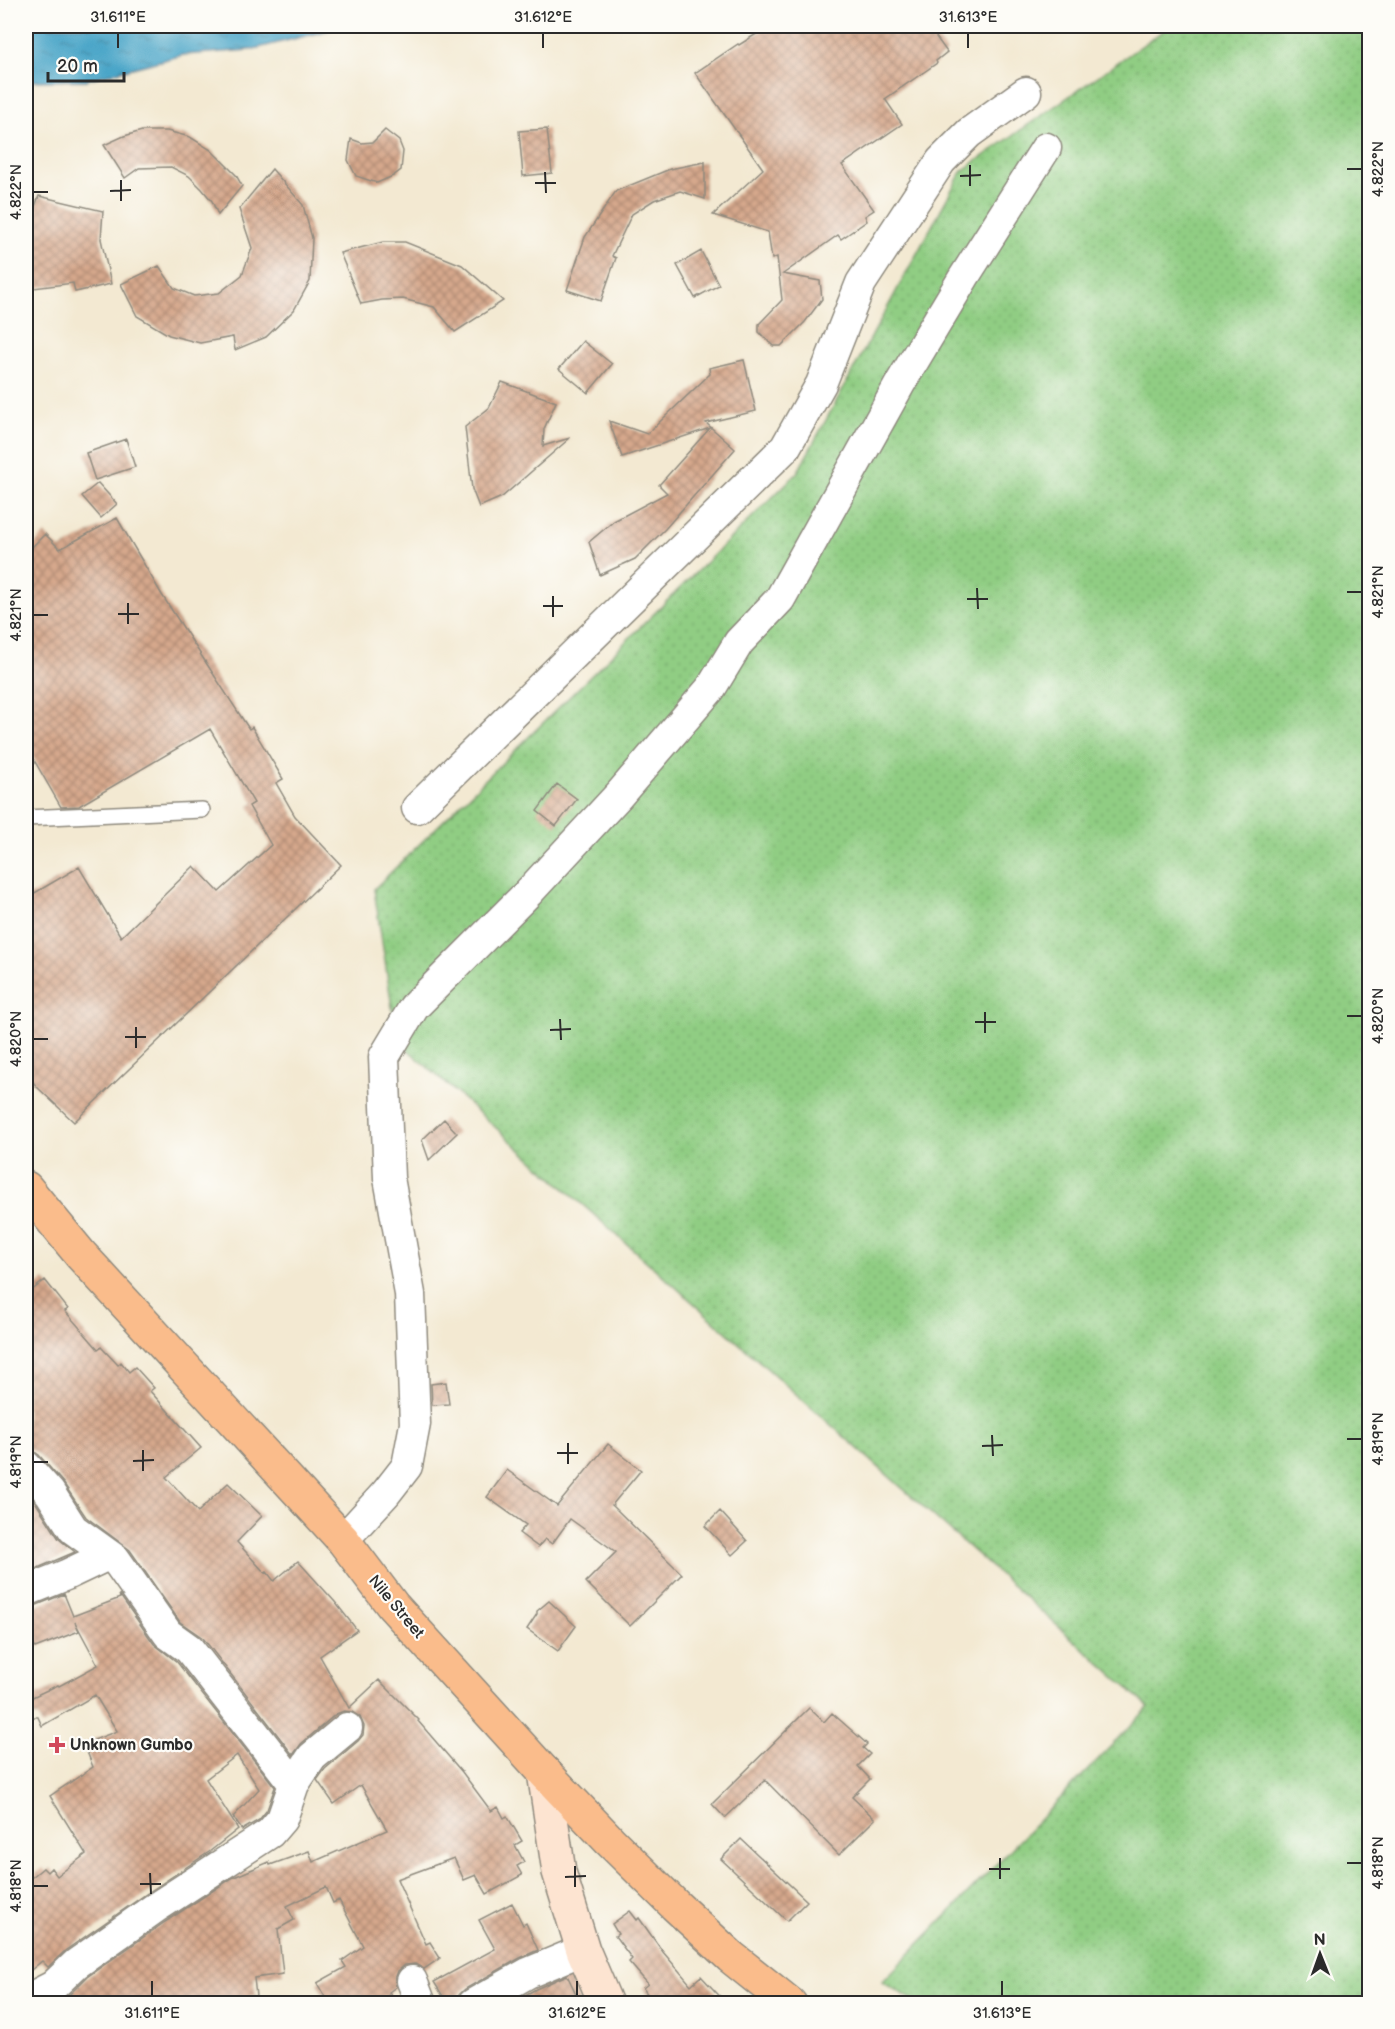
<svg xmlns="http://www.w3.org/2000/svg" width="1395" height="2029" font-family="'Balsamiq Sans',sans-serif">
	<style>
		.grass { fill: url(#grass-dots); stroke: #5e7c57; stroke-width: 1.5 }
		.water { fill: url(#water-ripples); stroke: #3a687a; stroke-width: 1.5 }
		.building { fill: url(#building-cross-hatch) }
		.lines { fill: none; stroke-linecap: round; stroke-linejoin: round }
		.lane-casing { stroke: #8f8a7e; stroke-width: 18 }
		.street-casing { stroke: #8f8a7e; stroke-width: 33 }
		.secondary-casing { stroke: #8f8a7e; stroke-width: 36 }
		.primary-casing { stroke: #8f8a7e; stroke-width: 36 }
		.lane { stroke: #fff; stroke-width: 15 }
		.street { stroke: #fff; stroke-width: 30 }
		.secondary { stroke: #fde4d1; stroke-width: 33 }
		.primary { stroke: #fabc8b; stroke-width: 33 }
		.ticks { fill: none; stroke: #2b2b2b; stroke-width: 2 }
		.poi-dot { fill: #d1495b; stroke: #fdfcf7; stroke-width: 2 }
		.labels { text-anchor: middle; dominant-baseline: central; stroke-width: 4.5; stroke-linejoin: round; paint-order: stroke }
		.street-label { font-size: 16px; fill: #2b2b2b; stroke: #fdfcf7 }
		.poi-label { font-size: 16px; font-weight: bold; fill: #2b2b2b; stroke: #fdfcf7; text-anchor: start }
		.neatline { fill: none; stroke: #2b2b2b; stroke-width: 2 }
		.ticks-label { font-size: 15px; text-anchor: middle; fill: #2b2b2b }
	</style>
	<defs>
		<pattern id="grass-dots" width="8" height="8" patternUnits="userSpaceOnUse" patternTransform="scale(1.5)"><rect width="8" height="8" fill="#90cd83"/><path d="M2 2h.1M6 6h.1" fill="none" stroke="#7cb071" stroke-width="1.8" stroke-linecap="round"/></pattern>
		<pattern id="water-ripples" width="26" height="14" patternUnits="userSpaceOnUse" patternTransform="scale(1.5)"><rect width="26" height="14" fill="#4aa5c8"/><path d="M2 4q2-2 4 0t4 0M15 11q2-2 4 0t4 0" fill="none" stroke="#3e87a3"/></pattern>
		<pattern id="building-cross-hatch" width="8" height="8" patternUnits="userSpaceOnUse" patternTransform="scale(1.5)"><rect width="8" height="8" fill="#d6a88c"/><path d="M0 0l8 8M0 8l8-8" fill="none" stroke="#ae8973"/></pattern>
	</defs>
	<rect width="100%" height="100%" fill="#fdfcf7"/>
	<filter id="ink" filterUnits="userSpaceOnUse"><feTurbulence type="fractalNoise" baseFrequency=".0167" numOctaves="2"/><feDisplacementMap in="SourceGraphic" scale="12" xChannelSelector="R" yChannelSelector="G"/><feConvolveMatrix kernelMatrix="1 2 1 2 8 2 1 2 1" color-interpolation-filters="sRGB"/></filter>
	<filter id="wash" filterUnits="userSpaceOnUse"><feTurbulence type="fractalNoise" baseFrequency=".008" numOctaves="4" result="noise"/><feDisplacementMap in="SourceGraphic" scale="24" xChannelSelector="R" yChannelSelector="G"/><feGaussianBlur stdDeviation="1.35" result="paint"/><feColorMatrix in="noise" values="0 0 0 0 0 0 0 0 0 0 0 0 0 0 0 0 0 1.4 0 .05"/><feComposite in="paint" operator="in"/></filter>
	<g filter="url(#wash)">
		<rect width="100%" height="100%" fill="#f3e9d2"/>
		<!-- grass -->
		<path class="grass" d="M1170,26h199v1977l-449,1 -38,-22 267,-275 -752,-667 -23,-151 423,-416 165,-302z"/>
		<!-- water -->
		<path class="water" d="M26,26h319l-95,24 -67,5 -97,25 -60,1z"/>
		<g id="blocks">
			<!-- building -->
			<path class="building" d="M769,26h159l19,26 -11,9 1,2 -52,36 17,25 -60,41 32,45 -9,6 2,5 -26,18 -3,-4 -55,39 37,7 2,18 -17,23 -24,24h-8l-14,-14v-8l23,-24 -5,-43 -5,2 -4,-27 -55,-17 50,-46 -68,-96 43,-29 1,1z
				M547,129l5,44 -29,3 -4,-45z
				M385,130l14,11 4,10 -2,19 -8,6 -16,7 -21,-7 -8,-16 3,-21 11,4 11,-1z
				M142,131h25l23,6 21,13 25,25 6,11 -24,29 -6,-14 -10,-12 -13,-13 -18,-9 -32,1 -14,10 -21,-33 20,-9z
				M705,162v37l-25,-8 -26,9 -22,14 -20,42 4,2 -15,43 -34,-11 18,-53 31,-46 54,-22z
				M272,169l31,36 9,33 -2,43 -16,29 -28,27 -31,13 -2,-13 -33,6 -31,-8 -32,-19 -16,-32 38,-18 15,22 20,8 25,-3 23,-18 10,-27 -13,-39z
				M39,196l64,15 -2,28 10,45 -36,8 -2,-9 -47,6v-32h7l-3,-27 2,-16z
				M383,242h22l57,23 41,36 -48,31 -21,-25 -31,-8 -21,1 -21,4 -21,-51z
				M701,251l18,34 -24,13 -18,-33z
				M583,341l29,23 -24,29 -29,-24z
				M744,360l12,51 -50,12 29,26 -70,80 -30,30 -35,16 -11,-33 25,-21 53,-28 -8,-8 51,-57 -88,29 -13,-36 38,13 63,-60 -1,-6z
				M502,382l54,20 -12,27 -1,17 27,-8 -68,59 -23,10 -7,-18 -7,-62 24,-19z
				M126,439l9,28 -40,13 -9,-27z
				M98,483l19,21 -16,14 -19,-22z
				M117,518l45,77 87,134 3,-2 31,52 -7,4 19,33 46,49 -267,257 -38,-36 -10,-14v-174l53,-31 42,70 73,-71 25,26 52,-47 -22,-39 5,-3 -44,-74 -131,77 -18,1 -35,-61v-193l19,-19 15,15z
				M557,784l20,15 -21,27 -19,-15z
				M444,1119l13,14 -28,27 -7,-20z
				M45,1280l23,29 -3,2 33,38 3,-2 17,18 3,-3 8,10 6,-5 19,21 -4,3 51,57 -35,29 32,35 30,-29 34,33 -25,26 28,31 2,-1 7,9 24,-20 37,41 22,28 -37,26 29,52 30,-28 40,40 -1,1 44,51 29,39 7,-4 6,11 3,-2 15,25 -7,4 9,17 -7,4 5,9 -35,19 -11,-19 -12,5 -10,-22 -57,21 29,65 4,-2 10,16 -16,11 -9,-5 -10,1 -7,6 -3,8 1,8 -7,5 2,2 -17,10h-45l-12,-21 29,-16 -4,-6 21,-15 -24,-46 -6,3 -7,-16 -39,19 7,14 -16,9 5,45 -29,4 2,18 -49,3 3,5h-153l8,-5 22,-22 78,-55 67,-44 37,-16 1,3 39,-14 4,11 74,-32 -26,-45 -27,19 -17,-24 8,-11 33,-28 5,-6 1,-9 -4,-9 -8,-5 -8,-1 -8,3 -35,30 -8,11 -90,-117 -23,-16 -50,-72 -44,-33 -22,-33 -25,-29 -7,-5 -6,-1v-154z
				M446,1382l3,22 -17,1 -1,-21z
				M608,1444l33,26 -29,35 70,69 -52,52 -44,-44 30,-30 -46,-33 -18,25 -7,-5 -7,8 -19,-14 7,-8 -39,-28 20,-27 50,36z
				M26,1491l10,12 23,36 16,13 -49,21z
				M720,1511l27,30 -15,14 -27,-29z
				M64,1594l9,22 47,-18 -1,-4 35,50 23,18 98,125 -8,23 -8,10 -17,10 -9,-13 26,-28 -22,-34 -31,24 32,50 -29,23 -63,42 -80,56 -18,17 -6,-6 -16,13v-92l17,-14 4,4 4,-4 6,8 29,-22 -36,-58 43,-29 -9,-23 33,-13 -22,-36 -53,31 -4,-9h-12v-17l32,-15 1,1 39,-21 -23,-43 4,9 -44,17 -4,-11 -5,1v-30l6,-1z
				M549,1601l27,25 -18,25 -31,-22 10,-15v-3z
				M809,1708l15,14 8,-9 35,31 -4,4 7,6 -12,12 12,13 -18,18 23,22 -36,36 -74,-75 -40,38 -13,-14z
				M741,1839l66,62 -20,20 -66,-62z
				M512,1903l11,22 3,-2 12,27 -18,8 -55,31 -6,6 -3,9h-8l-14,-22 61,-33 -16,-29z
				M630,1911l7,9 2,-2 24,34 28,33 10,-9 26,28h-73l-11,-16 5,-4 -19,-22 3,-3 -17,-23 3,-2 -6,-10z
				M567,1975l14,29h-72l27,-15z"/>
		</g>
	</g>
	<g filter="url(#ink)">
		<use href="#blocks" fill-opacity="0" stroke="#8f8a7e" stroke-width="1.5"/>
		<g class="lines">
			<defs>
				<path id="lane" d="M26,818l176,-8"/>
				<path id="street" d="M417,808l368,-360 36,-64 40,-101 80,-122 28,-28 57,-41
					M26,1466l24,27 23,36 43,31 52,74 21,15 105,135
					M343,1540l43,-47 21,-27 8,-42 -5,-130 -21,-116 -5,-121 30,-50 114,-114 91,-98 92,-107 28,-46 41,-43 121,-217 63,-105 82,-129
					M26,1591l40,-16 42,-20
					M412,1981l9,23
					M26,2000l27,-14 23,-22 79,-56 115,-75 12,-14 12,-35 18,-27 35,-29
					M473,2004l55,-31 55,-23"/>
				<path id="secondary" d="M544,1772l15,100 24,78 23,54"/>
				<path id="primary" d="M26,1188l55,67 262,285 50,66 151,166 66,69 65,64 56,52 59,47"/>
			</defs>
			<!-- lane casing -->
			<use href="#lane" class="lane-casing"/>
			<!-- street casing -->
			<use href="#street" class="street-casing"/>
			<!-- secondary casing -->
			<use href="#secondary" class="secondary-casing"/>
			<!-- primary casing -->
			<use href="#primary" class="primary-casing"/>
			<!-- lane -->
			<use href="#lane" class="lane"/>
			<!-- street -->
			<use href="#street" class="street"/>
			<!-- secondary -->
			<use href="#secondary" class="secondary"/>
			<!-- primary -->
			<use href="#primary" class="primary"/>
		</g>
	</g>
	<!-- ticks -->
	<path class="ticks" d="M118,33v15M543,33v15M968,33v15M970,165v21M1347,169h15M545,172l1,21M960,176l21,-1M121,180v21M535,183h21M110,191l21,-1M33,192h15M977,588l1,21M1347,592h15M553,596v21M967,599h21M128,603v21M543,606h20M118,614h21M33,615h15M985,1012v21M1347,1016h15M560,1019l1,21M975,1022h21M136,1027v21M550,1030l21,-1M125,1037h21M33,1039h15M992,1435l1,21M1347,1439h15M568,1443v21M982,1446l21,-1M143,1450v21M557,1453h21M133,1461l21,-1M33,1462h15M1000,1858v21M1347,1863h15M575,1866v21M989,1869h21M150,1873l1,21M565,1877l21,-1M140,1884h21M33,1886h15M152,1981v15M577,1981v15M1002,1981v15"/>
	<!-- markers -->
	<path class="poi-dot" d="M54 1736h6v6h6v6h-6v6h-6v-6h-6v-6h6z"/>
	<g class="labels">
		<!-- street labels -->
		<g class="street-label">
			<text transform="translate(396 1607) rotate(50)">Nile Street</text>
		</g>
		<!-- poi labels -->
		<g class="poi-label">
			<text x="70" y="1745">Unknown Gumbo</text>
		</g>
	</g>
	<!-- margin -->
	<rect width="1395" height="2029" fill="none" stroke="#fdfcf7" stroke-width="66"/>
	<!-- north arrow -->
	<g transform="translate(1320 1954) rotate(359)" stroke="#fdfcf7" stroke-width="4.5" paint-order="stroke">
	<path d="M0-4.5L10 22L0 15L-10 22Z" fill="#2b2b2b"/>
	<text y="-9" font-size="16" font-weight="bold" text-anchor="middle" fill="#2b2b2b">N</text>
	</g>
	<!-- scale -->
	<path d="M48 72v9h76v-9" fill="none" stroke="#2b2b2b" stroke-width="3"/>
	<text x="57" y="72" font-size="18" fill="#2b2b2b" stroke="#fdfcf7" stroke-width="4.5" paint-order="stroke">20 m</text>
	<rect x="33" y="33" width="1329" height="1963" class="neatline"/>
	<g class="ticks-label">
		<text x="118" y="22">31.611°E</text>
		<text x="543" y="22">31.612°E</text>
		<text x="968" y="22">31.613°E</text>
		<text transform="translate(1378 169) rotate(-90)" y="5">4.822°N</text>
		<text transform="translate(16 192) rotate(-90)" y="5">4.822°N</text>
		<text transform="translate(1378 592) rotate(-90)" y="5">4.821°N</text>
		<text transform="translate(16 615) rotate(-90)" y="5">4.821°N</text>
		<text transform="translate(1378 1016) rotate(-90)" y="5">4.820°N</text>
		<text transform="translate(16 1039) rotate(-90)" y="5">4.820°N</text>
		<text transform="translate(1378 1439) rotate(-90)" y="5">4.819°N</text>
		<text transform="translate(16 1462) rotate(-90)" y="5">4.819°N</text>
		<text transform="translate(1378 1863) rotate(-90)" y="5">4.818°N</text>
		<text transform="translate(16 1886) rotate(-90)" y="5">4.818°N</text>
		<text x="152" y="2018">31.611°E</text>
		<text x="577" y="2018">31.612°E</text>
		<text x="1002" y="2018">31.613°E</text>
	</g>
</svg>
